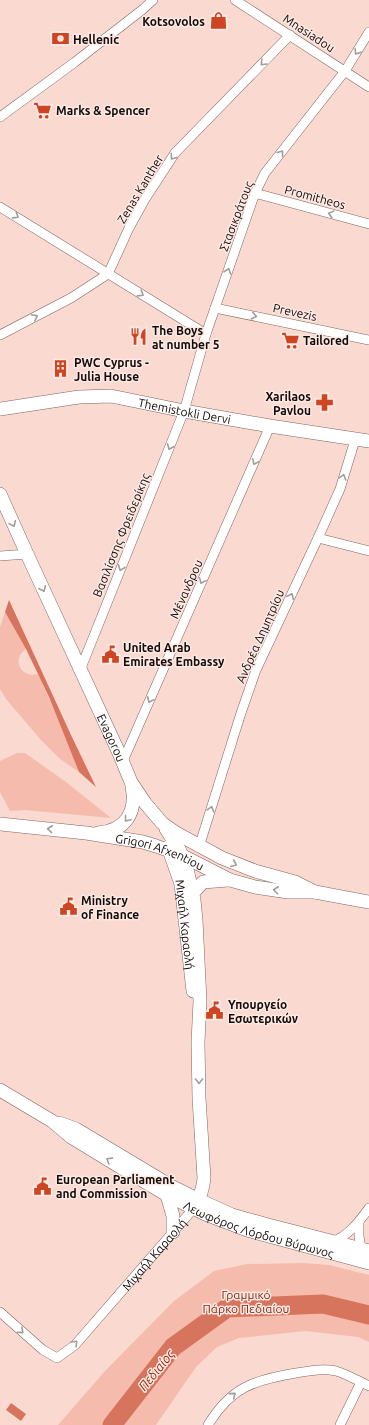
<svg xmlns="http://www.w3.org/2000/svg" width="369" height="1425" font-family="Ubuntu,sans-serif">
	<style>
		.green { fill: #f5bcad }
		.water { fill: #d6745d }
		.lines { fill: none; stroke-linecap: round; stroke-linejoin: round }
		.river { stroke: #d6745d; stroke-width: 19 }
		.street-casing { stroke: #81655e; stroke-width: 10 }
		.secondary-casing { stroke: #81655e; stroke-width: 14 }
		.street { stroke: #fff; stroke-width: 9 }
		.secondary { stroke: #fff; stroke-width: 13 }
		.oneway { stroke: #a19d9b }
		.labels { text-anchor: middle; dominant-baseline: central; stroke-width: 3; stroke-linejoin: round; paint-order: stroke }
		.poi-label { font-size: 12px; font-weight: bold; fill: #130906; stroke: #fde9e4; text-anchor: start }
		.street-label { font-size: 12px; fill: #130906; stroke: #fde9e4 }
		.park-label { font-size: 12px; fill: #802712; stroke: #fde9e4 }
		.water-label { font-size: 13px; font-style: italic; fill: #9a2503; stroke: #fde9e4 }
	</style>
	<rect width="100%" height="100%" fill="#fad9d0"/>
	<!-- green -->
	<path class="green" d="M5,612l21,37c-15,10 -5,30 12,25l27,60 14,38 -19,-13 -19,-19 -35,-41 -6,-10v-62z
		M17,753h8l41,29 45,36 -86,-8 -15,1 -10,-19v-31z
		M303,1263l26,2 40,10v67l-11,-5 -53,-6 -66,7 -22,9 -21,20 -40,58h-98l47,-54 69,-70 40,-30 33,-7z"/>
	<!-- water -->
	<path class="water" d="M9,600l62,135 25,52 -17,-15 -30,-75 -23,-48 -21,-37z
		M11,1403l15,11 -5,7 -15,-11z"/>
	<g class="lines">
		<!-- river -->
		<path class="river" d="M112,1425l61,-78 54,-39 96,-4 46,11"/>
		<defs>
			<g id="street">
				<path d="M235,0l134,87"/>
				<path d="M0,117l75,-55 67,-52 11,-10"/>
				<path d="M255,193l114,31"/>
				<path d="M0,207l206,127"/>
				<path d="M215,308l154,32"/>
				<path d="M0,335l71,-37 37,-24 21,-46 16,-29 30,-46 115,-118"/>
				<path d="M318,538l51,13"/>
				<path d="M0,556l27,-2"/>
				<path d="M81,668l103,-257 22,-77 49,-141 10,-20 80,-102 24,-39"/>
				<path d="M123,761l147,-335"/>
				<path d="M199,847l42,-134 15,-43 62,-132 22,-49 15,-49"/>
				<path d="M359,1223v13l2,13"/>
				<path d="M332,1242c16,-6 27,-20 37,-34"/>
				<path id="s1" d="M0,1312l43,38 14,8 18,-13 119,-137"/>
				<path d="M208,1425c23,-38 46,-45 88,-52 13,-2 26,-5 40,-2 11,3 22,10 33,15"/>
				<path d="M340,1425l21,-43"/>
			</g>
			<g id="secondary">
				<path id="s2" d="M0,409l79,-12 32,-1 73,15 86,15 99,15"/>
				<path id="s3" d="M0,494l27,60 92,199 12,29 14,21 17,20 14,10 46,25 33,13 40,11 20,10"/>
				<path id="s4" d="M0,824l86,9 57,9 13,4 25,9 49,25 25,7 33,5h27l54,10"/>
				<path d="M166,829l13,20 8,20 7,31 2,20 4,81 -2,41 1,56 5,80c-1,12 -4,20 -10,30"/>
				<path d="M98,833c28,-2 39,-21 34,-47"/>
				<path id="s5" d="M168,847l13,37 12,107"/>
				<path d="M193,893l10,-11 25,-2"/>
				<path id="s6" d="M0,1090l52,31 19,16 59,36 37,22 38,19 42,16 122,33"/>
				<path d="M59,1123l17,6 95,57 28,14 33,15 36,10 101,26"/>
				<path d="M167,1195l6,21v16"/>
			</g>
		</defs>
		<!-- street casing -->
		<use href="#street" class="street-casing"/>
		<!-- secondary casing -->
		<use href="#secondary" class="secondary-casing"/>
		<!-- street -->
		<use href="#street" class="street"/>
		<!-- secondary -->
		<use href="#secondary" class="secondary"/>
	</g>
	<!-- one-way arrows -->
	<defs><path id="oneway-chevron" d="M-2-3.5L2.5 0L-2 3.5" fill="none" stroke-width="1.6" stroke-linecap="round" stroke-linejoin="round"/></defs>
	<g class="oneway">
		<use href="#oneway-chevron" transform="translate(357 52) rotate(122)"/>
		<use href="#oneway-chevron" transform="translate(263 63) rotate(134)"/>
		<use href="#oneway-chevron" transform="translate(281 153) rotate(-53)"/>
		<use href="#oneway-chevron" transform="translate(173 157) rotate(126)"/>
		<use href="#oneway-chevron" transform="translate(331 214) rotate(-165)"/>
		<use href="#oneway-chevron" transform="translate(16 216) rotate(32)"/>
		<use href="#oneway-chevron" transform="translate(228 271) rotate(-71)"/>
		<use href="#oneway-chevron" transform="translate(141 294) rotate(32)"/>
		<use href="#oneway-chevron" transform="translate(254 316) rotate(12)"/>
		<use href="#oneway-chevron" transform="translate(35 317) rotate(-27)"/>
		<use href="#oneway-chevron" transform="translate(170 447) rotate(112)"/>
		<use href="#oneway-chevron" transform="translate(255 462) rotate(114)"/>
		<use href="#oneway-chevron" transform="translate(343 477) rotate(-73)"/>
		<use href="#oneway-chevron" transform="translate(13 524) rotate(66)"/>
		<use href="#oneway-chevron" transform="translate(121 568) rotate(112)"/>
		<use href="#oneway-chevron" transform="translate(202 581) rotate(114)"/>
		<use href="#oneway-chevron" transform="translate(43 589) rotate(65)"/>
		<use href="#oneway-chevron" transform="translate(291 596) rotate(-65)"/>
		<use href="#oneway-chevron" transform="translate(150 700) rotate(114)"/>
		<use href="#oneway-chevron" transform="translate(211 809) rotate(-73)"/>
		<use href="#oneway-chevron" transform="translate(127 819) rotate(130)"/>
		<use href="#oneway-chevron" transform="translate(50 829) rotate(-174)"/>
		<use href="#oneway-chevron" transform="translate(234 864) rotate(23)"/>
		<use href="#oneway-chevron" transform="translate(276 890) rotate(-173)"/>
		<use href="#oneway-chevron" transform="translate(199 1081) rotate(90)"/>
		<use href="#oneway-chevron" transform="translate(109 1160) rotate(-148)"/>
		<use href="#oneway-chevron" transform="translate(21 1331) rotate(42)"/>
		<use href="#oneway-chevron" transform="translate(75 1343) rotate(-45)"/>
		<use href="#oneway-chevron" transform="translate(233 1395) rotate(-40)"/>
	</g>
	<!-- icons -->
	<defs>
		<symbol id="shop-bare" viewBox="-9 -9 18 18"><path d="M-5-2.5h2.3a2.7 3.5 0 0 1 5.4 0H5L5.5 6h-11ZM-1.5-2.5h3a1.5 2.3 0 0 0-3 0Z" fill="#ce4523" stroke="#fde9e4" stroke-width="2.5" paint-order="stroke"/></symbol>
		<symbol id="bank-bare" viewBox="-9 -9 18 18"><path d="M-6-4H6V4H-6ZM0-2.3a2.3 2.3 0 1 0 0 4.6a2.3 2.3 0 1 0 0-4.6Z" fill="#ce4523" stroke="#fde9e4" stroke-width="2.5" paint-order="stroke"/></symbol>
		<symbol id="supermarket-bare" viewBox="-9 -9 18 18"><path d="M-6-5.5h2.5l.6 2H6L4.5 2H-2.5L-4.4-4H-6ZM-1.5 3.2a1.3 1.3 0 1 0 .1 0ZM3 3.2a1.3 1.3 0 1 0 .1 0Z" fill="#ce4523" stroke="#fde9e4" stroke-width="2.5" paint-order="stroke"/></symbol>
		<symbol id="restaurant-bare" viewBox="-9 -9 18 18"><path d="M-5-6h1v4h1v-4h1v4h1v-4h1v5L-1.5 .5V6h-2V.5L-5-1ZM5-6V6H3V1.5H1.5Q1.5-4 5-6Z" fill="#ce4523" stroke="#fde9e4" stroke-width="2.5" paint-order="stroke"/></symbol>
		<symbol id="building-bare" viewBox="-9 -9 18 18"><path d="M-4-6H4V6H1V3H-1V6H-4ZM-2.5-4.3h1.7v1.8h-1.7ZM.8-4.3h1.7v1.8H.8ZM-2.5-1h1.7V.8h-1.7ZM.8-1h1.7V.8H.8Z" fill="#ce4523" stroke="#fde9e4" stroke-width="2.5" paint-order="stroke"/></symbol>
		<symbol id="pharmacy-bare" viewBox="-9 -9 18 18"><path d="M-2-6h4v4h4v4h-4v4h-4v-4h-4v-4h4Z" fill="#ce4523" stroke="#fde9e4" stroke-width="2.5" paint-order="stroke"/></symbol>
		<symbol id="civic-bare" viewBox="-9 -9 18 18"><path d="M-.6-6.5H3V-4.5H.6V-3L4-1V1h2V6H-6V1h2V-1L-.6-3ZM-1.2 2.5V6h2.4V2.5Z" fill="#ce4523" stroke="#fde9e4" stroke-width="2.5" paint-order="stroke"/></symbol>
	</defs>
	<g fill-rule="evenodd">
		<use href="#shop-bare" x="206" y="8" width="25" height="25"/>
		<use href="#bank-bare" x="48" y="26" width="25" height="25"/>
		<use href="#supermarket-bare" x="30" y="98" width="25" height="25"/>
		<use href="#restaurant-bare" x="126" y="324" width="25" height="25"/>
		<use href="#supermarket-bare" x="278" y="328" width="25" height="25"/>
		<use href="#building-bare" x="48" y="356" width="25" height="25"/>
		<use href="#pharmacy-bare" x="312" y="390" width="25" height="25"/>
		<use href="#civic-bare" x="98" y="642" width="25" height="25"/>
		<use href="#civic-bare" x="56" y="894" width="25" height="25"/>
		<use href="#civic-bare" x="202" y="998" width="25" height="25"/>
		<use href="#civic-bare" x="30" y="1174" width="25" height="25"/>
	</g>
	<g class="labels">
		<!-- poi labels -->
		<g class="poi-label">
			<text x="205" y="21" text-anchor="end">Kotsovolos</text>
			<text x="73" y="39">Hellenic</text>
			<text x="56" y="110">Marks &amp; Spencer</text>
			<text x="152" y="330">The Boys<tspan x="152" dy="14">at number 5</tspan></text>
			<text x="303" y="340">Tailored</text>
			<text x="74" y="362">PWC Cyprus -<tspan x="74" dy="14">Julia House</tspan></text>
			<text x="311" y="396" text-anchor="end">Xarilaos<tspan x="311" dy="14">Pavlou</tspan></text>
			<text x="123" y="647">United Arab<tspan x="123" dy="14">Emirates Embassy</tspan></text>
			<text x="81" y="900">Ministry<tspan x="81" dy="14">of Finance</tspan></text>
			<text x="228" y="1004">Υπουργείο<tspan x="228" dy="14">Εσωτερικών</tspan></text>
			<text x="56" y="1179">European Parliament<tspan x="56" dy="14">and Commission</tspan></text>
		</g>
		<!-- street labels -->
		<g class="street-label">
			<text transform="translate(309 33) rotate(33)">Mnasiadou</text>
			<text transform="translate(140 189) rotate(-59)">Zenas Kanther</text>
			<text transform="translate(315 197) rotate(15)">Promitheos</text>
			<text transform="translate(236 216) rotate(-69)">Στασικράτους</text>
			<text transform="translate(295 312) rotate(12)">Prevezis</text>
			<text stroke="none"><textPath href="#s2" startOffset="187">Themistokli Dervi</textPath></text>
			<text transform="translate(121 535) rotate(-68)">Βασιλίσσης Φρειδερίκης</text>
			<text transform="translate(186 589) rotate(-66)">Μένανδρου</text>
			<text transform="translate(260 636) rotate(-66)">Ανδρέα Δημητρίου</text>
			<text stroke="none"><textPath href="#s3" startOffset="268">Evagorou</textPath></text>
			<text stroke="none"><textPath href="#s4" startOffset="163">Grigori Afxentiou</textPath></text>
			<text stroke="none"><textPath href="#s5" startOffset="80">Μιχαήλ Καραολή</textPath></text>
			<text stroke="none"><textPath href="#s6" startOffset="296">Λεωφόρος Λόρδου Βύρωνος</textPath></text>
			<text stroke="none"><textPath href="#s1" startOffset="216">Μιχαήλ Καραολή</textPath></text>
		</g>
		<!-- park labels -->
		<g class="park-label">
			<text x="246" y="1294">Γραμμικό<tspan x="246" dy="14">Πάρκο Πεδιαίου</tspan></text>
		</g>
		<!-- water labels -->
		<g class="water-label">
			<text transform="translate(156 1370) rotate(-51)">Πεδιαίος</text>
		</g>
	</g>
</svg>
